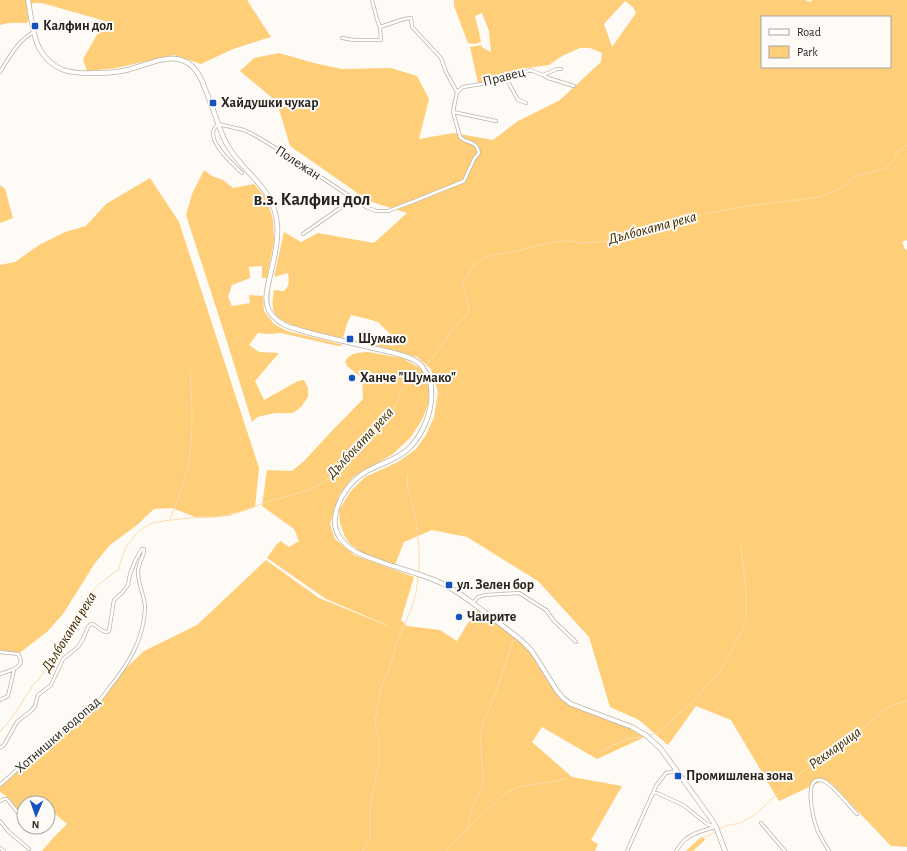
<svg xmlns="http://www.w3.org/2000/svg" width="907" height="851" font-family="'Alegreya Sans',sans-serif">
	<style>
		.green { fill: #fece79; fill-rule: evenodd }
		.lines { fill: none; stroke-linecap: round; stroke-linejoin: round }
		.stream { stroke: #fcdeab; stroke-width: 1 }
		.street-casing { stroke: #bbb4a8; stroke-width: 4 }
		.secondary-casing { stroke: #bbb4a8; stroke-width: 5.5 }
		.street { stroke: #fff; stroke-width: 2.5 }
		.secondary { stroke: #fff; stroke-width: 4 }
		.poi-dot { fill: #1554bf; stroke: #fefbf6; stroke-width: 1.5 }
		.labels { text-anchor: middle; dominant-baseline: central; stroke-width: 4; stroke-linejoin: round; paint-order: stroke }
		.poi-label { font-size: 14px; font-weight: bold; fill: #282520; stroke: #fefbf6; text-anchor: start }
		.street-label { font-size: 14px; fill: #282520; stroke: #fefbf6 }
		.water-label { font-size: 15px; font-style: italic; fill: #3e2b02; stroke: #fefbf6 }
		.district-label { font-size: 18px; font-weight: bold; fill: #282520; stroke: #fefbf6 }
	</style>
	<rect width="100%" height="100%" fill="#fefbf6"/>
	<!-- green -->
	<path class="green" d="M0,0h247l24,37 -38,12 -32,15 -27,-9 -58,13 -29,3 -4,-12 22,-38 -63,-18h-9l-6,9 2,6 -2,5h-19l-8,2z
		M454,0h351l6,2 1,-2h95v241l-1,-1 -4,2 3,7 2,1v597l-16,-1 -60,-63 -11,-1 -41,19 -48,-81 -35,-14 -28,39 -29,-25 -29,-13 -21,-70 -51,-56 -71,-44 -35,-7 -28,12 -9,23 -34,-13 -11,-8 -5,-7 -5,-14 -1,-13 12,-19 14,-14 33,-15 18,-13 10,-14 8,-18 4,-25 -7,-23 -14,-12 -50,-14 3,-2 23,5 2,-7 -17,-17 -10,-3 -17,-4 -4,9 -4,14c-14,-3 -61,-12 -68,-24 -4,-7 -2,-16 -1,-24l10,1c6,-5 5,-11 4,-18l-14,4 10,-45 17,10 17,-9 56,10 33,-30 -38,-12 -79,-55 -13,-44 -37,-31 14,-13 25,-5 35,10 28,6 49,-1 26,8 12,23 -10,40 35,-6 39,7 25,-19 42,-21 41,-38 1,-9 -12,-5h-10l-18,8 -13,9 -29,4 -2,3c-12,7 -27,9 -40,11l-8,-36 11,-2 2,3 8,4 -2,-21 -7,-18 -7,3 4,16 2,10 -6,2 -7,-1 -14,-37zM625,1l8,6 3,6 -24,34 -8,-23zM762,17h128v50h-128z
		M204,170l8,6 11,4 10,8 21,-4 12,14 7,21 1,22 -7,37h-5v-12l-13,1 1,11 -18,7 -4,12 4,9 18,-3 -1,-8 14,1 1,15 10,13 13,7 57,14 -6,1 -57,-13 -12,1 -11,-1 -9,12 10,7 20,1 -24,28 9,19 34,-19 6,-1 4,8v9l-7,10 -8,6h-18l-18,4 -5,5 -28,-90 -38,-117 6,-21z
		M150,178l29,44 80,246 -4,39 -27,9 -30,2 -26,-10 -18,1 -17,16 -27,20 -15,18 -32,51 -16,18 -29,22 -18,-2v-387l15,-3 24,-17 26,-13 21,-6 20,-22z
		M0,185l5,4 8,29 -13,5z
		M368,352l34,6 18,10 7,9 2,13 -1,14 -5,14 -12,19 -18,17 -40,23 -14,18 -9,29 5,15 19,16 60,22 -13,43 6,6 33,4 17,11 11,-18 12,-15 51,42 26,41 14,13 61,23 15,9 -50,23 -55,-32 -10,15 40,35 50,9 -31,54 7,4 -3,7h-553l12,-14 13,-13 -19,-16v-5h-6l-2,-2 -2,2h-14v13l-1,1 -17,-21 -6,-4v-7l75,-67 12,-6 14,-14 21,-26 22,-21 53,-26 69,-65 53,38 67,27h1l-61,-26 -59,-41 9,-13 5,-4 8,6 10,-6 -5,-12 -32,-23 5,-36 25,1 12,-10 26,-28 33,-34 -1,-21 -15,-12 -2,-4c5,-10 13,-9 23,-10z
		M701,837l3,1 1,2 -12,11h-7z"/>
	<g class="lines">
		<!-- stream -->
		<path class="stream" d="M424,367l12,-14 14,-20 9,-11 9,-8 1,-7 -7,-24 1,-3 4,-4 6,-10 6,-5 13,-6 21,-3 36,-9 13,-2h7l13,2 29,-2 45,-13 21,-5 22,-8 42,-8 79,-10 14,-6 11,-5 5,-6 7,-4 29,-8 7,-7 4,-8 10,-8
			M408,474c-3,15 3,22 6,36 4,20 6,41 5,62
			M170,519c7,-17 14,-35 18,-53 6,-31 4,-62 2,-93
			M0,732l15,-19 18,-28 8,-8 42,-65 5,-13 5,-8 5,-6 20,-15 7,-21 11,-15 7,-6 9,-5 11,-2 35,-4h20l28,-7 17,-7 46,-13 16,-8 3,-3 14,-21 15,-15 18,-14 18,-18 9,-22 13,-14 7,-6
			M650,735l9,-3 11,-10 23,-21 25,-27 10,-16 15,-30 3,-8v-29l-5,-45
			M597,753l30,-14 14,-2
			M468,828l1,-8 5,-17 8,-16 1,-12 -3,-40 3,-12 13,-31 17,-52
			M718,830l7,-4 15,-3 13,-7 48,-43 56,-40 34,-28 16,-4
			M363,851l7,-13v-32l9,-43v-20l-4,-21 4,-24 2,-10 8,-19 8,-27 14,-32 5,-17 2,-16
			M446,851l28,-29 33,-30 16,-6 34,-5 9,-3
			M686,851l12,-11 18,-8"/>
		<defs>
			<path id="street" d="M342,38l12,2h27l-1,-13 -3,-8 -5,-19
				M0,72c9,-14 18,-32 34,-40
				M543,75l14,-6h4
				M507,80l11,20 8,3
				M457,92l6,-5 44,-7 23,-10 13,5 5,3 26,8
				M453,112l43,9
				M242,173c-9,-9 -34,-30 -28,-44 1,-2 3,-4 4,-5l26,6 12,6 33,20 77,51 10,4h12l24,-9 52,-21 10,-22 5,-6c-3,-14 -11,-8 -19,-16l-7,-25 4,-20 -11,-20 -5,-14 -29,-31 -1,-9 -7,1 -24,8
				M303,234l50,-35
				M473,603l5,-6 7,-2 34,-2 27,17 8,11 22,21
				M0,652l18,2c10,13 -9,17 -18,20
				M0,700l8,-4 6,-26
				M0,748l4,-3 13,-23 6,-5 8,-6 4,-5 3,-11 13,-10 12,-26 15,-12 5,-8 5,-12 3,-3c6,0 9,8 16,8l2,-1 5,-31 8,-7 6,-8 2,-11 6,-15 6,-10h2
				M0,785l75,-67c4,-1 8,-3 11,-5 9,-7 17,-16 23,-25 19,-23 35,-49 36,-80 0,-12 -7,-23 -7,-36 0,-3 1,-6 2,-9 1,-5 5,-9 4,-14
				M653,793h4l26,12 24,19 8,3
				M0,801l4,-2h3l12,15
				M0,821l9,11 20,17
				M761,823l24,28
				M0,848l4,3
				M627,851l29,-65 10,-13 11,-2
				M676,851c3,-4 6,-9 10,-12 8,-7 20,-9 29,-12
				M829,851c-4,-7 -9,-14 -12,-22 -3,-9 -16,-57 7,-48 9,4 26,26 33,33"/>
			<path id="secondary" d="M28,0c3,16 4,33 11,48 13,23 31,26 55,25 11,0 22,0 33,-3 28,-7 58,-27 75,11 5,13 11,27 15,40 4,9 6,18 11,25 16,28 45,41 49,76 2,18 -3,37 -7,54 -2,10 -6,23 -2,32 1,3 4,8 6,9 8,9 19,11 29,14 25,7 49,12 74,18 12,3 26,5 37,11 4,2 9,7 11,11 7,9 7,20 6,31 -2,17 -11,37 -24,48 -10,9 -22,12 -34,18 -18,8 -32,24 -37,44 -2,10 -2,17 4,26 10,14 25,18 41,24 22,8 46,13 66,24 15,8 27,18 40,28 12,9 24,18 35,27l9,9 6,9 20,32 6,7 8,6 61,23 15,9 14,13 51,71 4,7 9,24"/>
		</defs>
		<!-- street casing -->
		<use href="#street" class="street-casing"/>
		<!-- secondary casing -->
		<use href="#secondary" class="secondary-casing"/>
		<!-- street -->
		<use href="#street" class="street"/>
		<!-- secondary -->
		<use href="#secondary" class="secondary"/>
	</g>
	<!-- markers -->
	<g class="poi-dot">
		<rect x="31" y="22" width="8" height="8" rx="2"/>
		<rect x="209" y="99" width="8" height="8" rx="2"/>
		<rect x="346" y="335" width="8" height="8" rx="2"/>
		<circle cx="352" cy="378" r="4"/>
		<rect x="445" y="581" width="8" height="8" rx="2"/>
		<circle cx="459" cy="617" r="4"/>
		<rect x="674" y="772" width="8" height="8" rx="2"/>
	</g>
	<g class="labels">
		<!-- poi labels -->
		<g class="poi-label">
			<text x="43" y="26">Калфин дол</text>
			<text x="221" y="103">Хайдушки чукар</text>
			<text x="358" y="339">Шумако</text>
			<text x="360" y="378">Ханче "Шумако"</text>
			<text x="457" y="585">ул. Зелен бор</text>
			<text x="467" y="617">Чаирите</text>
			<text x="686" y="776">Промишлена зона</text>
		</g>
		<!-- street labels -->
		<g class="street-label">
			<text transform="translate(504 77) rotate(-14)">Правец</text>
			<text transform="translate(298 163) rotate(33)">Полежан</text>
			<text transform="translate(58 735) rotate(-41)">Хотнишки водопад</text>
		</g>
		<!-- water labels -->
		<g class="water-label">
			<text transform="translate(652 228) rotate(-15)">Дълбоката река</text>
			<text transform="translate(360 443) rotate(-47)">Дълбоката река</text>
			<text transform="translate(69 632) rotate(-58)">Дълбоката река</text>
			<text transform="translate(835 748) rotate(-36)">Рекмарица</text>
		</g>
		<!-- district labels -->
		<g class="district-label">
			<text x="312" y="200">в.з. Калфин дол</text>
		</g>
	</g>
	<!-- legend -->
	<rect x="761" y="16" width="130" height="52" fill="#fefbf6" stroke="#a8a5a0"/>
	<rect x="769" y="29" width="20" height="6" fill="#ffffff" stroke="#a8a5a0"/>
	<text x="797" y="36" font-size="12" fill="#282520">Road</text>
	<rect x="769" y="46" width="20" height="12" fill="#fece79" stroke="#a8a5a0"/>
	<text x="797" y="56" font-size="12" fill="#282520">Park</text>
	<!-- north arrow -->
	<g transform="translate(36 815) rotate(182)"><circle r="19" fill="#fefbf6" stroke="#a8a5a0"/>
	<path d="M0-3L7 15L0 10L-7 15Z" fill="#1554bf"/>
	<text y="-6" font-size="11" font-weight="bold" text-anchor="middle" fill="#282520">N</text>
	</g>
</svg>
